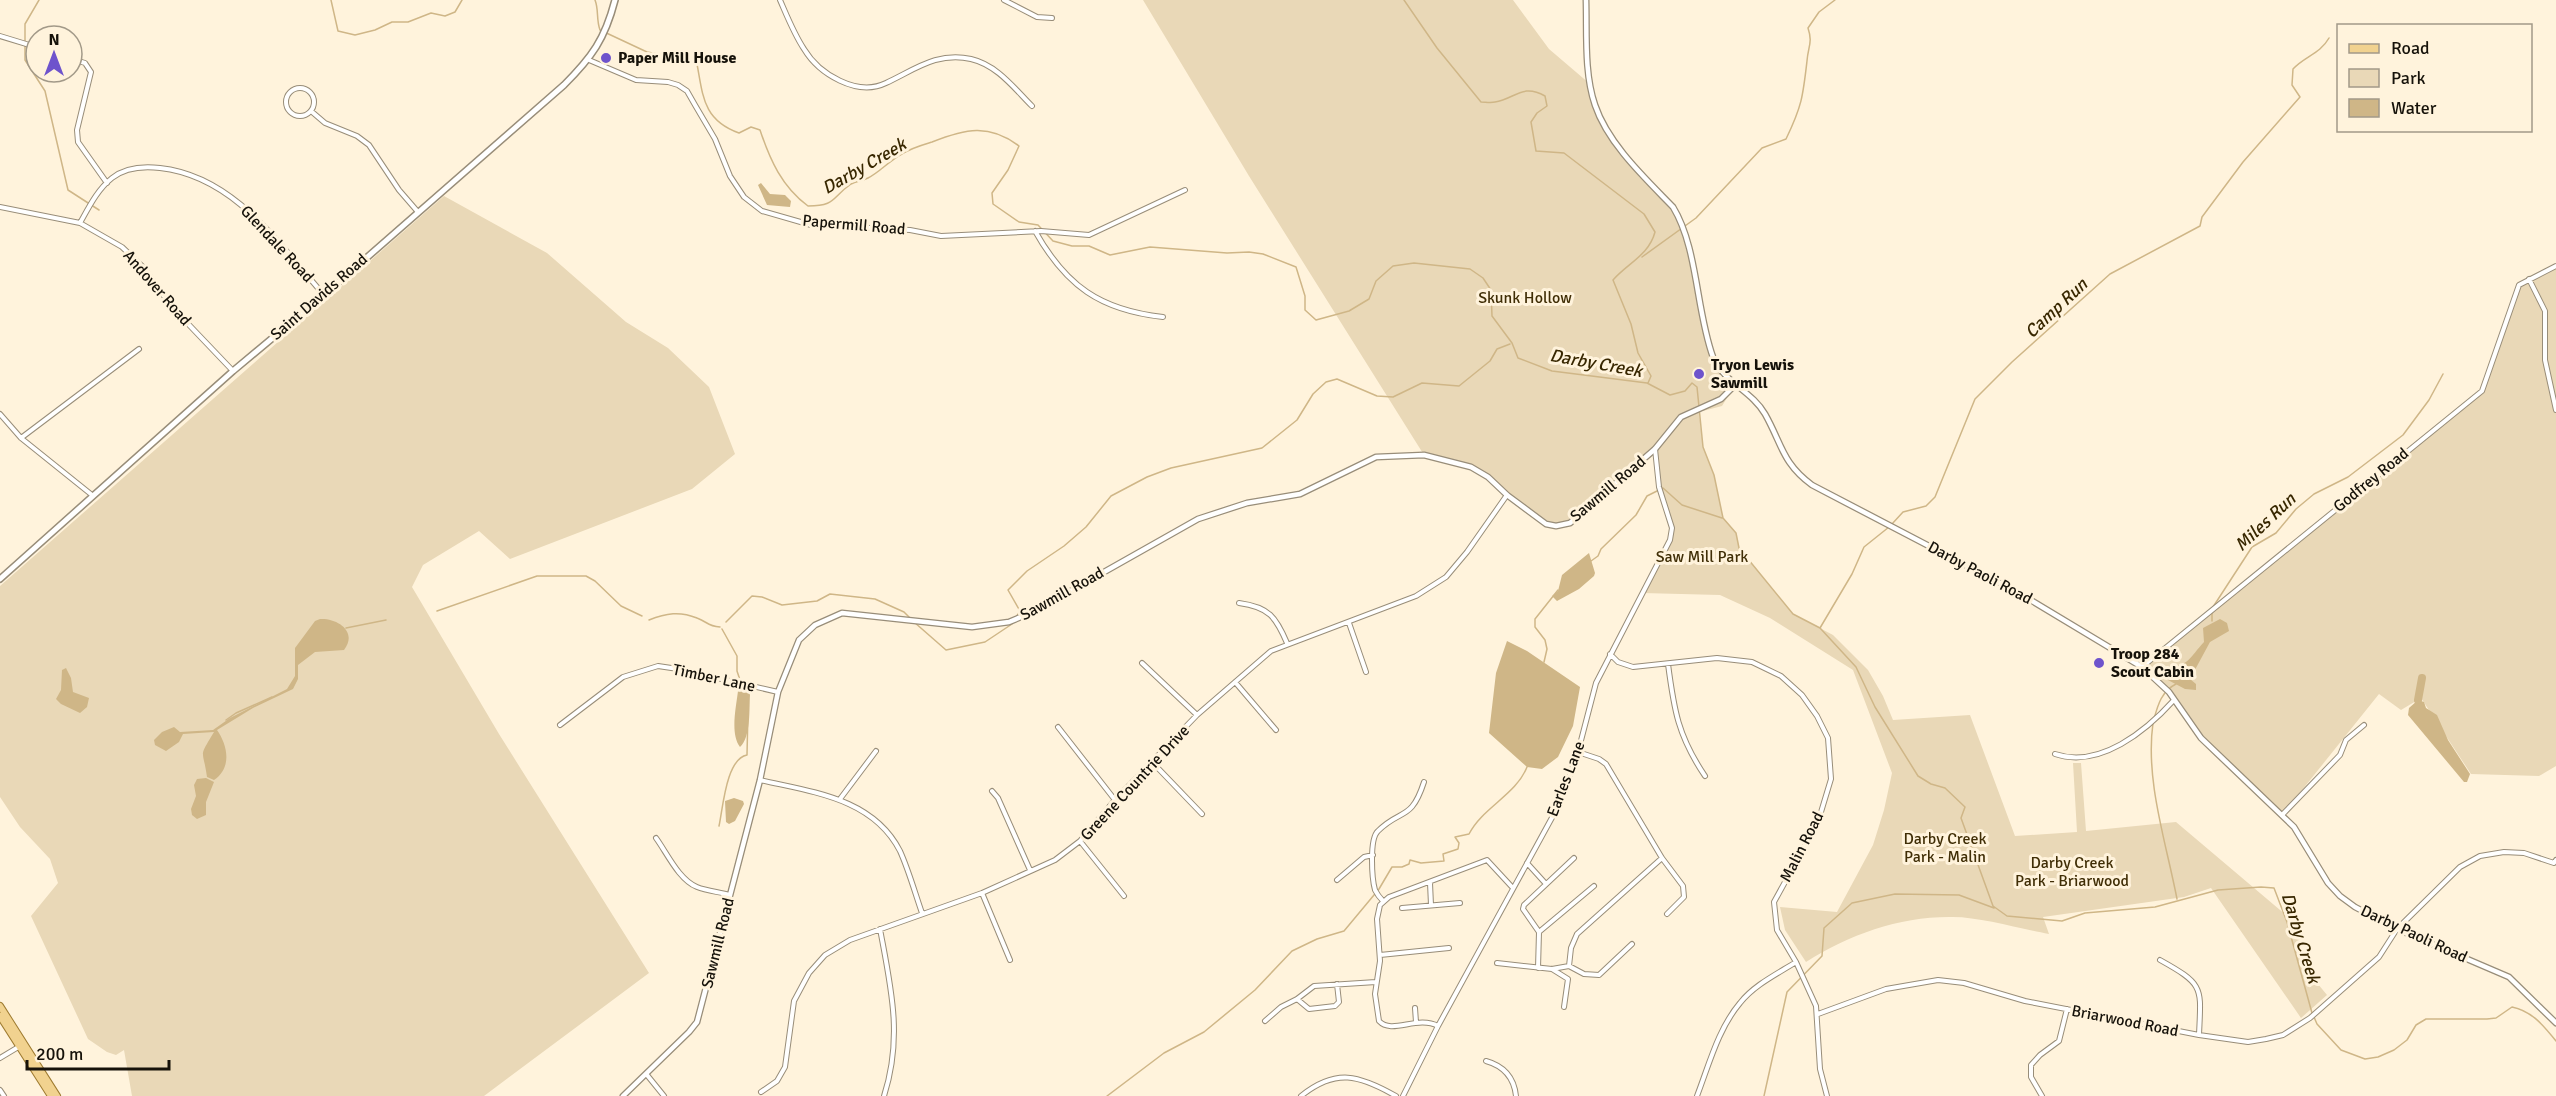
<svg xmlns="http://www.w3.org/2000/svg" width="2556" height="1096" font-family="Signika,sans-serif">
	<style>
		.green { fill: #e9d8b7 }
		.water { fill: #cfb687 }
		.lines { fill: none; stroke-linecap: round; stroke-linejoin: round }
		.stream { stroke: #cfb687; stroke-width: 1.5 }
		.river { stroke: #cfb687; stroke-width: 8 }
		.minor-casing { stroke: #988d79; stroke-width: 6 }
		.tertiary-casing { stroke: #988d79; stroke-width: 7 }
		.secondary-casing { stroke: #988d79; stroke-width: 8 }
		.primary-casing { stroke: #9e7b30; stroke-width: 8 }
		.minor { stroke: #fff; stroke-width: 4 }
		.tertiary { stroke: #fff; stroke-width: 4.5 }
		.secondary { stroke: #fff; stroke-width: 5 }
		.primary { stroke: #f1d28f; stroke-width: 6 }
		.poi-dot { fill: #6e53cc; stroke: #fff3dc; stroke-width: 2 }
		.labels { text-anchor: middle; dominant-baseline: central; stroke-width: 6; stroke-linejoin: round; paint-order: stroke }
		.poi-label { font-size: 16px; font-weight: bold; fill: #16120a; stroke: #fff3dc; text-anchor: start }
		.street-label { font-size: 16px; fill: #16120a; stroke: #fff3dc }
		.park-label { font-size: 16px; fill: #402e06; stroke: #fff3dc }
		.water-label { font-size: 18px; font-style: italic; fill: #382700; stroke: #fff3dc }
	</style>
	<rect width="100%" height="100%" fill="#fff3dc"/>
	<!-- green -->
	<path class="green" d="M1143,0h370l36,49 41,35 7,27 31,49 45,47 13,27 28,124 21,27 -13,21 -23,6 4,35 11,28 9,43 13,15 3,15 54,66 40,21 35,35 15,26 10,24 77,-5 45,121 62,-4 -4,-69h8l5,68 90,-9 123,104 5,41 23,28 -26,23 -90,-130 -27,9 -141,20 6,17c-28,-5 -69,-17 -96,-17 -52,-1 -103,17 -147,45l-21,-32 -5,-23 57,5 36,-67 11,-35 8,-37 -39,-103 -83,-52 -50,-23 -78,-2 30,-59 -9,-31 -8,-54 -85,74 -14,3 -10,-2 -58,-47 -16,-10 -48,-12 -175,-279z
		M444,196l103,57 79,69 42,26 41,39 26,67 -43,35 -182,70 -31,-28 -56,34 -11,22 87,147 150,239 -165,123h-352l-8,-46 -8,5 -9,-3 -19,-13 -57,-123 27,-33 -8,-24 -30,-32 -20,-30v-211z
		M2556,266v500l-17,10 -68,-2 -50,-76 -20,12 -22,-16 -97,121 -81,-77 -27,-38 -32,-33 340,-276 37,-106z"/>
	<!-- water -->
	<path class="water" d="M761,183l9,11 15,1 6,6 -1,6 -23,-2 -9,-20z
		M1589,553l6,20 -1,3 -15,13 -22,12 -5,-5 6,-5 4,-16z
		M320,619c18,-1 38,13 24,31l-29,2 -17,13v14l-5,10 -40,19 -36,22c11,16 15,38 -3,50l-7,-3c-4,-29 -9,-18 7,-45l-31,2 -4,8 -13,9 -11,-6 -1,-5 8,-8 12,-5 6,5 33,-2 17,-12 57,-29 8,-13v-28l20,-27z
		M2220,619l7,4 2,8 -19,11 -20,37 6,5v6l-11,-1 -19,-10v-13c23,1 23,-8 38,-24l-1,-14z
		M1507,641l20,10 53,36 -7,39 -15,31 -16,12 -15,-2 -38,-34 7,-60z
		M66,668l5,10 2,14 16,6 -2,9 -7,6 -19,-9 -5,-5 5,-9 1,-20z
		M743,686l5,3 2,6c-1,14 1,42 -10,52 -10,-13 -4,-39 -2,-56z
		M2418,700l6,2 2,6 11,7 11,25 22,34 -3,8h-3l-56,-67 1,-7z
		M206,778l8,4 -8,20v13l-9,4 -5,-4 -1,-6 5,-13 -2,-11 3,-6z
		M734,798l9,3 1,3 -9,17 -6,3 -3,-2 -1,-21z"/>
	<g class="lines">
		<!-- stream -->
		<path class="stream" d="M39,0l-14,24v36l20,31 23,99 31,20
			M331,0l7,31 17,4 20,-5 17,-8h16l23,-9 14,3 10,-4 7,-12
			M595,0c4,10 1,19 5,30l47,22 40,7 10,5c6,32 6,56 42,69l12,-6 9,3c10,30 22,57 48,76 28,0 23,-8 43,-22 5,-3 11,-3 17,-6 12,-6 22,-18 34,-24 9,-6 20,-9 30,-12 33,-13 57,-19 87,4l-11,24 -16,23 1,11 26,18 19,3 15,16 19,5h17l21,9 40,-8 77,6 22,-1 14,2 33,13 9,29v14l11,10 33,-9 20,-12 7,-18 17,-15 21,-3 56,6 13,9 8,12 1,26 20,27 6,15 34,13 95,12 23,12 15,-4 7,-8 5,4 6,60 11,28 9,43 13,15 3,15 54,66 27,14 36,39 19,40 43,69 13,8 14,4 20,19 -4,11 32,88 14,10 55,5 23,-8 70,-6 63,-17 43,-3 13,1 13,34 25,91
			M1404,0l33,48 44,54c4,0 10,1 14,0 20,-3 27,-19 50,-6l2,10 -10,7 -6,9 5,29 28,2 80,61 11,18c-6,23 -27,31 -42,48l18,44 7,29 13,23 -3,7
			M1642,257l54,-39 66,-70 24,-9c16,-33 17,-43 21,-78 1,-15 6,-18 1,-33l11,-16 16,-12
			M1892,524l11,-12 23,-6 9,-9 40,-98 37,-37 98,-88 90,-48 2,-9 41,-55 57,-65 -8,-12 1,-16c12,-13 27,-15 36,-31
			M1591,561l7,-5 3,-7 35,-34 11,-19 16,-8 19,17 40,13
			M2213,607l39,-60 24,-14 20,-24 18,-15 34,-17 55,-42 26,-35 14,-26
			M437,611l100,-35h49l9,5 26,25 21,10
			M2212,611v10
			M1016,617l4,-6 -12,-21 19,-19 37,-25 22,-19 25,-31 36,-19 24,-9 91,-20 35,-28 16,-26 13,-12 11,-3 40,17 16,1 29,-14 37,3 31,-25 7,-12 13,-5
			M649,620c17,-7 31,-9 48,-2 11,4 10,8 23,9
			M726,622l26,-26 10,1 20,8 35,-4 13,-7 45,5 29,13 7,7
			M914,622l32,28 39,-8 27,-18
			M346,628l40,-8
			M1820,628l32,-54 12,-27 25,-20
			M722,629l15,27v15l4,12
			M1544,662l3,-13 -2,-9 -10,-13v-8l23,-29
			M2154,719c4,-15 8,-28 22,-35
			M226,720l10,-7 36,-16
			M2153,723c-8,57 13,119 24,176
			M719,826c4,-18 7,-67 28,-71l1,-45
			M2314,1017l3,7 24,26 24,9 13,-2 16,-7 13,-10 9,-15 10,-6h61l9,-1 16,-11c20,4 32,19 44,34
			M1107,1096l57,-43 40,-21 51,-42 37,-39 25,-12 27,-8 35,-42 13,-22h10l7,-3 1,-4 11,3 23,-2 -1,-7 15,-5 1,-6 -4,-6 14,-3c14,-27 47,-39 58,-67
			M1764,1096l23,-104 35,-36 2,-28 28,-25 43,-9 64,1 35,13"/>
		<!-- river -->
		<path class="river" d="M2418,700l4,-22"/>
		<defs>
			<path id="minor" d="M780,0c7,16 14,34 24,49 15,25 53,48 82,34 28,-13 52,-32 85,-24 26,6 43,29 61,47
				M1004,0l33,17 15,1
				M0,36l36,11
				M72,59l13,4 6,9 -14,58 1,12 29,41
				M589,60l47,20 32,2 10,3 9,6 8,14 20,34 15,37 14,21 18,14 49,14 99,5 31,6 100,-5 48,4 96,-45
				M286 102a14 14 0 1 1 28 0a14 14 0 1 1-28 0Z
				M311,111l14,12 32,13 12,9 30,45 19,22
				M0,207l80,16 42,24 21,20 29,40 61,64
				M80,223c9,-16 17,-33 32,-45 14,-11 31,-12 48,-10 74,8 119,76 164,127
				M1035,231c31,55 65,79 128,86
				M2529,279l16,32v49l11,50
				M0,414l21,24 71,57
				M21,438l118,-89
				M1239,603c30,4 37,14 48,40
				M1349,623l17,49
				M1610,654l8,8 15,5 84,-9 35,4 29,14 21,19 15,21 11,22 3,41 -13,43 -44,80 3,28 19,32 20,44 4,63 7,27
				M1142,663l55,52
				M1668,664c6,46 10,72 37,112
				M2142,667l340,-276 37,-106 37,-19
				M1235,682l41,48
				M560,725l63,-48 35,-11 20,3 100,23
				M1058,727l57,73
				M1578,752l21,7 7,5 56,94 21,28 1,11 -17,17
				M2055,754c45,15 91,-23 119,-54
				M1153,763l49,51
				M760,780c52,12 113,18 140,71 9,20 15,42 22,62
				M992,791l6,7 32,72
				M840,799l36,-48
				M2282,815l58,-60 6,-15 18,-15
				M656,838c11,15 23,42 41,49 10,4 23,5 33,8
				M1080,841l44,55
				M1527,863l19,21
				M1337,880l27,-23 9,-2
				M1430,883l1,22
				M982,893l28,67
				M1383,901c-3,-3 -6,-7 -8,-11 -3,-11 -6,-51 3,-59 23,-23 33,-9 46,-49
				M1402,908l58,-5
				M880,929c11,59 23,108 4,167
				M1539,932l55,-46
				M1380,955l69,-7
				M2160,960c45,25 41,27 39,75
				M1497,963l55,6 17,-3 15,8 15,1 33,-31
				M1569,966l2,-18 6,-14 85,-76
				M1538,968l1,-36 -16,-23 1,-4 50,-47
				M1552,969l16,10 -4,28
				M1297,999l12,10 26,-3 4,-4 -2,-18
				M1415,1008l1,14
				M1818,1014l68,-25 52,-9 26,3 61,18 174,34 49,7 18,-3 17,-4 27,-17 69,-61 18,-28 63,-62 20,-11 24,-4 20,1 30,10 2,-3
				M1265,1021l16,-14 16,-8 17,-13 62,-4
				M1438,1026c-21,-11 -46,9 -59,-5l-4,-27 5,-33 -3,-42 3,-14 9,-8 98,-37 25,27
				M0,1058l20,-12
				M1486,1061c18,5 28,16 30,35
				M647,1075l17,21
				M0,1090l4,6
				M761,1092l16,-11 8,-14 9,-66 15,-28 16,-18 25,-15 132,-47 73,-33 25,-19 35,-41 82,-85 74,-64 145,-55 30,-19 21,-25 40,-57
				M1301,1096c35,-28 58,-21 95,0
				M1403,1096l35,-70 122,-223 18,-51 18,-69 74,-143 2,-12 -13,-41 -4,-38
				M1697,1096c12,-31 21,-67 43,-93 14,-18 37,-29 56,-41
				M2042,1096l-11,-19v-12l9,-10 19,-14 8,-32"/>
			<path id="tertiary" d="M1586,0c1,34 -2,73 9,105 13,39 51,74 78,102 25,41 23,104 40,150 10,25 39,34 52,57 17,30 17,49 47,71l207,108 123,74 27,25 32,46 93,89 34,56 12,13 15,11 42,22 112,48 47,46
				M623,1096l66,-64 8,-10 63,-242 18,-88 21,-52 16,-15 27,-12 130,14 37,-5 26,-11 163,-92 49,-16 53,-9 76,-37 48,-2 47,12 17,10 19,18 39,29 10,2 14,-3 85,-74 26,-32 40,-18 14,-14"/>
			<path id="secondary" d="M0,579l233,-208 91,-76 240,-210c28,-28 41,-46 51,-85"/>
			<path id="primary" d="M0,1006l57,90
				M0,1016l51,80"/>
		</defs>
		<!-- minor casing -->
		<use href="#minor" class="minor-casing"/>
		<!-- tertiary casing -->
		<use href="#tertiary" class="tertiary-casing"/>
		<!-- secondary casing -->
		<use href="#secondary" class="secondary-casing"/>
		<!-- primary casing -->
		<use href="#primary" class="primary-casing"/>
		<!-- minor -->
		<use href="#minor" class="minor"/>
		<!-- tertiary -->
		<use href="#tertiary" class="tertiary"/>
		<!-- secondary -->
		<use href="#secondary" class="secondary"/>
		<!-- primary -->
		<use href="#primary" class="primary"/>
	</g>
	<!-- markers -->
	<g class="poi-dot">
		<circle cx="606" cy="58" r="6"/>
		<circle cx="1699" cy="374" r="6"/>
		<circle cx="2099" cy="663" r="6"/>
	</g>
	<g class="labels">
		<!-- poi labels -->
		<g class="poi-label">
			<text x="618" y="58">Paper Mill House</text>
			<text x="1711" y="365">Tryon Lewis<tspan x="1711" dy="18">Sawmill</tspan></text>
			<text x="2111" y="654">Troop 284<tspan x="2111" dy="18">Scout Cabin</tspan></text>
		</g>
		<!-- street labels -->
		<g class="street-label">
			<text transform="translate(854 225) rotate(5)">Papermill Road</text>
			<text transform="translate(277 244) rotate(47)">Glendale Road</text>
			<text transform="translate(157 288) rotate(49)">Andover Road</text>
			<text transform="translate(319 297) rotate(-41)">Saint Davids Road</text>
			<text transform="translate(2371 480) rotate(-39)">Godfrey Road</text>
			<text transform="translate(1608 489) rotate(-40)">Sawmill Road</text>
			<text transform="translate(1980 573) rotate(28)">Darby Paoli Road</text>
			<text transform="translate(1062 594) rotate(-29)">Sawmill Road</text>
			<text transform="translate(714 678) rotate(12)">Timber Lane</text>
			<text transform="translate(1566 779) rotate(-69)">Earles Lane</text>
			<text transform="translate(1135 783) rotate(-47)">Greene Countrie Drive</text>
			<text transform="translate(1802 847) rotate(-63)">Malin Road</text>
			<text transform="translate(2414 934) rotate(25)">Darby Paoli Road</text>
			<text transform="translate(718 943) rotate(-76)">Sawmill Road</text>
			<text transform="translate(2125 1021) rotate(11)">Briarwood Road</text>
		</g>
		<!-- park labels -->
		<g class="park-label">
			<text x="1525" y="298">Skunk Hollow</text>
			<text x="1702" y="557">Saw Mill Park</text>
			<text x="1945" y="839">Darby Creek<tspan x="1945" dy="18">Park - Malin</tspan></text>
			<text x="2072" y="863">Darby Creek<tspan x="2072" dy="18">Park - Briarwood</tspan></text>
		</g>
		<!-- water labels -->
		<g class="water-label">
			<text transform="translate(864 166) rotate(-30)">Darby Creek</text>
			<text transform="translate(2056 308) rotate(-43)">Camp Run</text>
			<text transform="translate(1596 363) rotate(10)">Darby Creek</text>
			<text transform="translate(2265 522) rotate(-43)">Miles Run</text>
			<text transform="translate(2301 938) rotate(73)">Darby Creek</text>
		</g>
	</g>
	<!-- legend -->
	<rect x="2337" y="24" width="195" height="108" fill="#fff3dc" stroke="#a29988" stroke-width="1.5"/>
	<rect x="2349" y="44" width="30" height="9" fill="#f1d28f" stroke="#a29988" stroke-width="1.5"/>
	<text x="2391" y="54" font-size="18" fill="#16120a">Road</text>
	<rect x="2349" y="69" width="30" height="18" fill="#e9d8b7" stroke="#a29988" stroke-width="1.5"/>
	<text x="2391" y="84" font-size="18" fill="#16120a">Park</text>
	<rect x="2349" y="99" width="30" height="18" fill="#cfb687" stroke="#a29988" stroke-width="1.5"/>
	<text x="2391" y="114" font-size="18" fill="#16120a">Water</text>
	<!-- north arrow -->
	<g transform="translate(54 54)"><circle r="28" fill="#fff3dc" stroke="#a29988" stroke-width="1.5"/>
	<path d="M0-4.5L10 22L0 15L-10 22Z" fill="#6e53cc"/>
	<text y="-9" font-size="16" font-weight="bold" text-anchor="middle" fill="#16120a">N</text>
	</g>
	<!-- scale -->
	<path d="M27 1060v9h142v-9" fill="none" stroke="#16120a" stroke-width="3"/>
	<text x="36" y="1060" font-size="18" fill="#16120a" stroke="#fff3dc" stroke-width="4.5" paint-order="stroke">200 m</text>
</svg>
